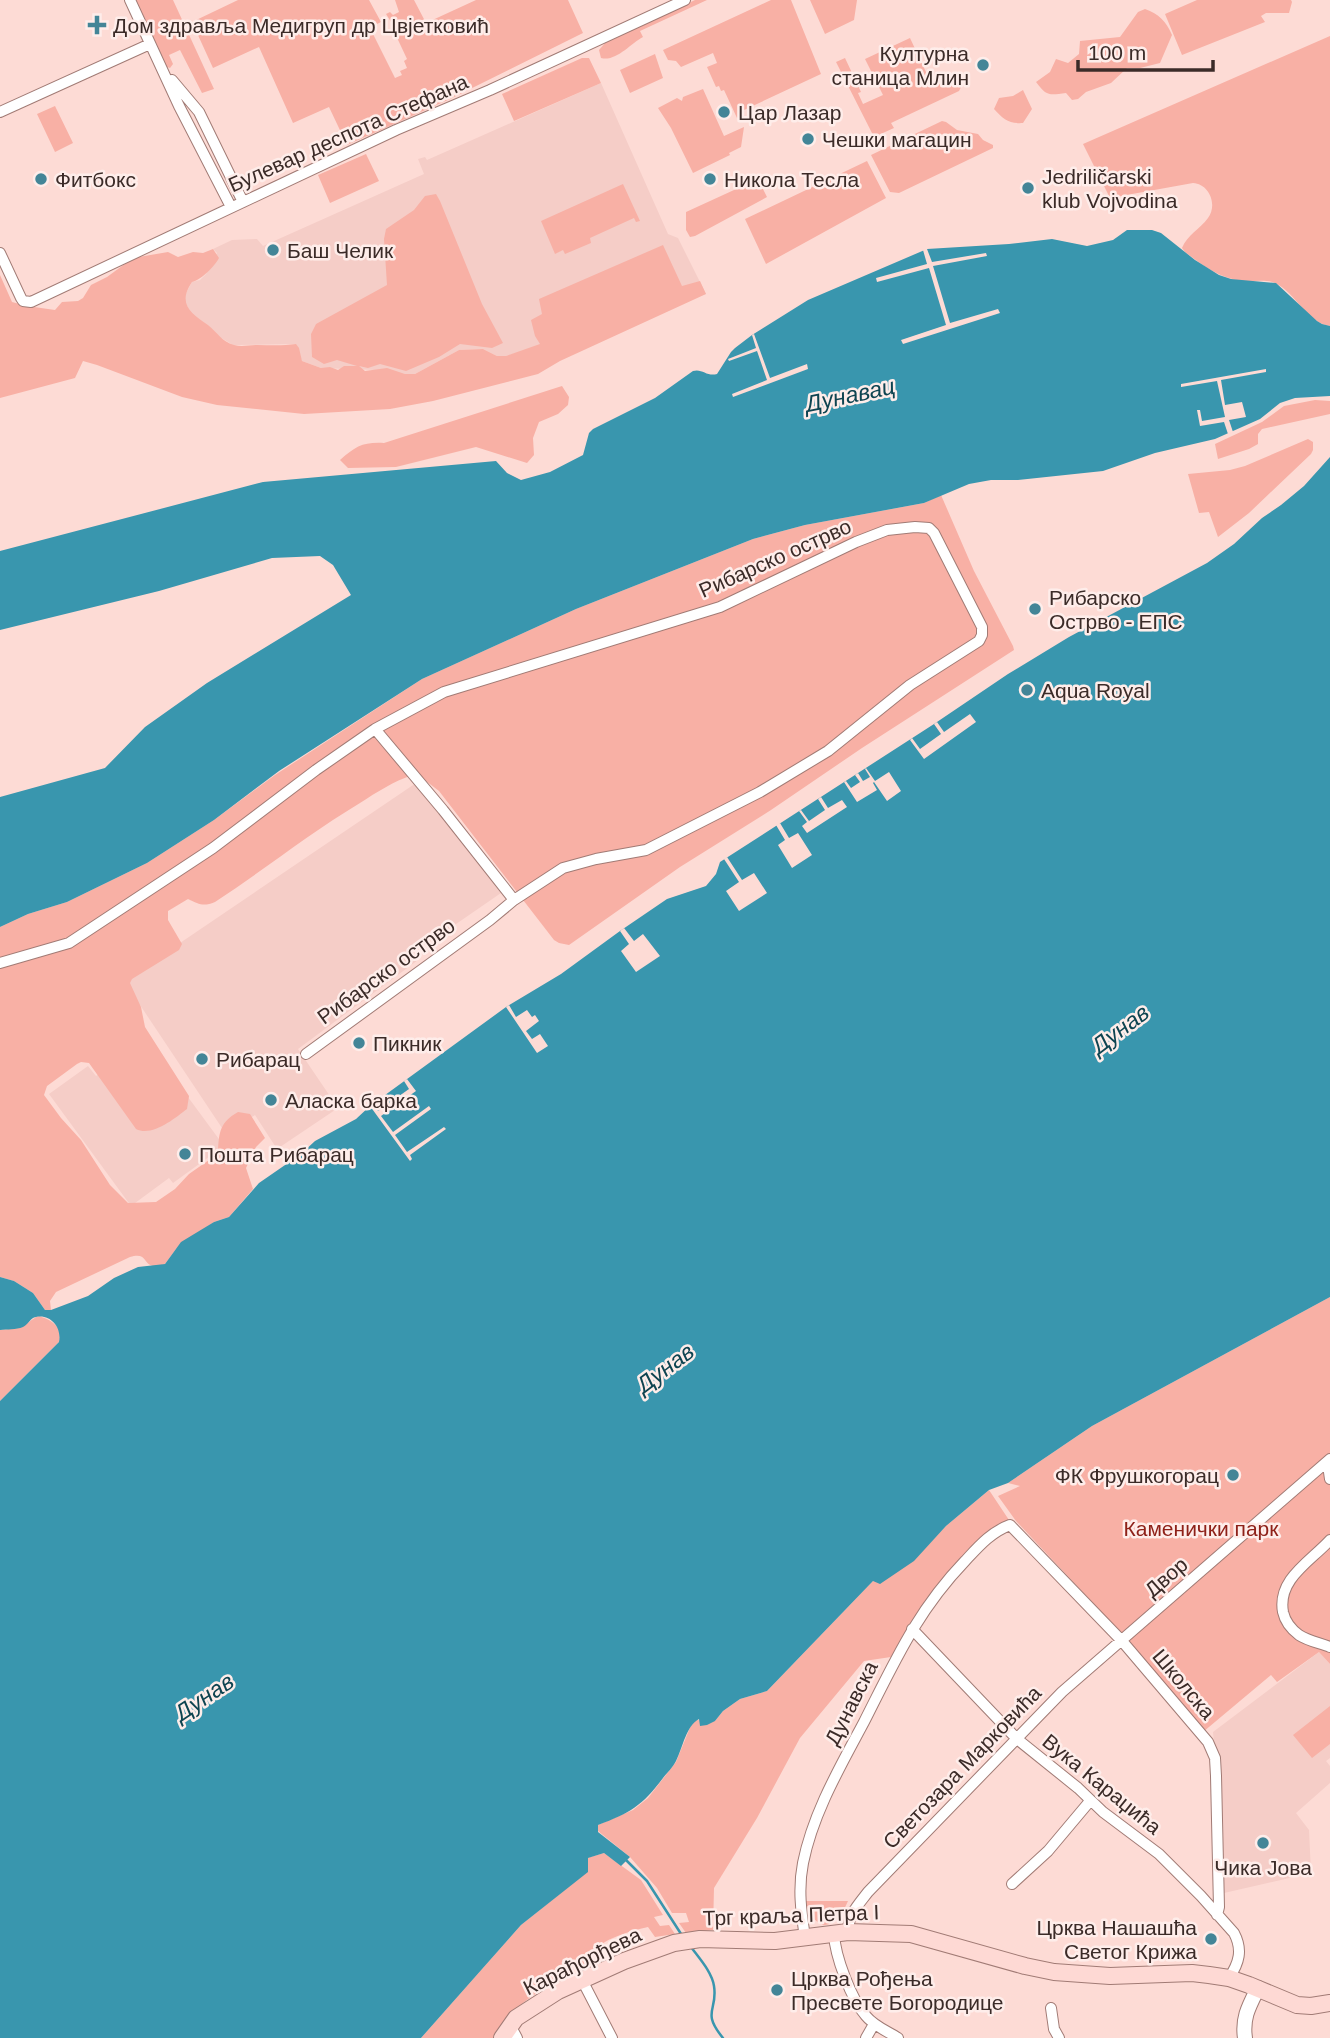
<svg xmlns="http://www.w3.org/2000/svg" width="1330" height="2038" font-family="Helvetica,sans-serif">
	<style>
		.built { fill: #f5cdc7 }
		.green { fill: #f8b0a5 }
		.water { fill: #3996ae }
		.pier { fill: #fddbd5 }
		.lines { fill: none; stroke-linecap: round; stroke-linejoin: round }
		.stream { stroke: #3996ae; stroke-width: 2.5 }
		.minor-casing { stroke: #a17b75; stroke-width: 12 }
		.tertiary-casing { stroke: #a17b75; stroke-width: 16 }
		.secondary-casing { stroke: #a17b75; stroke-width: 18 }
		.minor { stroke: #fff; stroke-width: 10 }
		.tertiary { stroke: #fff; stroke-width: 14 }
		.secondary { stroke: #fed9d4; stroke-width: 16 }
		.poi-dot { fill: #438597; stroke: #feedea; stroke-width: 2.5 }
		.labels { text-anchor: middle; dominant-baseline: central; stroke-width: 5; stroke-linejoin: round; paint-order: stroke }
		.poi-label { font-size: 21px; fill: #3b2b28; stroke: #feedea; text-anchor: start }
		.street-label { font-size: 21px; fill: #3b2b28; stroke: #feedea }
		.park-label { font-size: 21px; fill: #8e2119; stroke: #feedea }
		.water-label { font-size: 23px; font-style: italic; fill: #0e4451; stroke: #feedea }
	</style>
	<rect width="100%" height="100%" fill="#fddbd5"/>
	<!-- built -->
	<path class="built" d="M601,83l67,151 10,4 28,56 -200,62h-9l-14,-7 -24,1 -44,24h-10l-29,-4 -55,-2 -19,-7 -7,-17 -62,1 -15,-9 -9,-10 -17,-11 -8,-15 1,-5 7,-13 8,-2 6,-6 11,-21 -4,-4 19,-9 25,-1 6,7 161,-72 -6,-15 7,-2 2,3z
		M419,781l82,112 -87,60 4,7 -120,89 40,59 -61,41 -22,-34 -29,19 -114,-171 68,-20z
		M146,1040l78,106 -51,37 -4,-5 -38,28 -82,-112 39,-28 8,10z
		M1319,1652l11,12v94l-4,3 4,5v17l-34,30 13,17 2,43 -87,20 -3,-76 -8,-85z"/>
	<!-- green -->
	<path class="green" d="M136,0h37l41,89 -12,4 -22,-43 -11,5 4,9 -3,4 -3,-1z
		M238,0h131l12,22 -4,2 -2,-3 -6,2 1,5 25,50 7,-3 -2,-4 7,-3 -3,-7 3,-2 -15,-32 1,-2 -7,-11 4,-2 3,3 6,-3 -4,-12h19l12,23 50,-23h92l15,33 -133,66 -103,46 -18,-38 -36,16 -34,-76 -46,21 -21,-46z
		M695,0h12l-67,31 3,6c-13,7 -27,25 -42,21l-2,-8 6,-7z
		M771,0h20l30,74 -77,36 -7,8 -13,-28 -3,1 -2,-5 -3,1 -9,-20 10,-4 -4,-10 -32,14 -5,-6 -8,-1 -5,-10z
		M810,0h47l-3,20 -29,14z
		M1197,0h94l1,2 -3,11h-23l-5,3 4,6 -83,33 -17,-41z
		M1145,9c14,5 21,12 27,26l-12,28 -20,5h-13l-16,15 -25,9 -8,7 -6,1 -6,-7c-16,2 -19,4 -30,-11l14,-10 6,-13 12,4 11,-9 1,-13 40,-4 18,-25z
		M1330,36v290c-23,-3 -35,-34 -55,-43 -9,-4 -23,-1 -33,-2 -23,-3 -40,-16 -57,-29l-3,-4c5,-13 18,-19 26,-30 10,-14 1,-34 -15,-35l-83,15 -27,-54z
		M910,38l23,49 20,-9 8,9 -2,4 -68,32 3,5 -20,9 -38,-75 9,-4 16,34 -3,1 5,11 20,-9 -18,-36z
		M655,54l8,24 -33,15 -10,-23z
		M582,58h7l12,25 -87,38 -12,-27z
		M703,89l21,47 20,-9 -3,20 -12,6 1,2 -37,18 -22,-45 -13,-20 19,-10 5,3 1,-4z
		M1023,90l9,19 -9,14c-14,1 -20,-4 -29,-14l5,-11 14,-2z
		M55,106l18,37 -18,9 -18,-38z
		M942,121l4,1 11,8 21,4 5,6 10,5v3l-94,45 -9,-1 -19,-37z
		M366,154l13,27 -49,22 -12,-28z
		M867,161l19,37 -120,66 -21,-45z
		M758,179l9,18 -72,39 -5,1 -4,-7v-18z
		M623,184l17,37 -4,1 -2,-4 -44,20 1,5 -26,11 -2,-4 -8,4 -14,-33z
		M436,194l4,7 42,103 21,39 -11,5 -32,-4 -21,13 -33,14 -26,-7 -12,4 -9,-2 6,5 22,-3 18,6h10l44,-24 24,-1 14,7h9l34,-12 -5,-8 -4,-16 11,-6 -3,-15 124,-54 19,41 18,-5 6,13 -146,67 -22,13 -105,27 -43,8 -86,5 -87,-9 -35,-8 -85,-32 -14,-4 -8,17 -75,20v-123l12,27 15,4 28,4 7,-8 16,-1 5,-3 8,-13 16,-8 26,-19 35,-6 10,5 15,-5 10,1 10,-4 6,9c-4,8 -18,22 -27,24 -15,22 -1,31 16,43 9,7 14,17 26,20 8,2 15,0 23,0 13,0 25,1 39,-1l3,4 3,13 19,7 9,-1 8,3 6,-4h13l-20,-6 -13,4 -12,-7 -1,-23 5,-10 71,-39 -3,-46 2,-10 28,-19 11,-14z
		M562,386l7,11 -1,8 -10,9 -19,8 -6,16 1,17 -7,8 -51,-16 -80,20 -48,1 -8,-8c16,-14 23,-18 44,-17z
		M1315,400l15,1v13l-68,15 -4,5v10l-9,5 -31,10 -3,-15 47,-22 22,-16z
		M1308,439l5,3v8l-2,4 -62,59 -31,24 -9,-25 -10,1 -11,-39 42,-4 15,-4z
		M941,495l33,76 39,75 1,4 -152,98 -91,62 -91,57 -111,78 -10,-2 -5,-3 -115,-149 -13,-10 -13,-6c-19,6 -36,17 -53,28 -50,30 -96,67 -145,99 -12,5 -16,2 -27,-3l-20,12v9l14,24 -3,6 -47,29 -2,4 11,24 4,20 44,69 -2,13c-13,10 -35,28 -51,20l-47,-66 -8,-1 -4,2 -30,22 -3,9 17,23 20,22 29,45 18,18 28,-1 19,-13 14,-15 20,-14 9,-9c1,-19 2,-29 20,-39l12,2 15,24 -9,9 -10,21 7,21 -24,28 -15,5 -38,27 -11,15c-4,1 -8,3 -12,2 -10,-2 -6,-14 -23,-9l-74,35 -6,9 1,9h-6l-12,-17 -19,-12 -14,-4v-350l28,-13 39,-12 80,-39 67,-43 61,-45 147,-96 154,-70 177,-70 52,-14 119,-22z
		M1330,1297v367l-11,-12 -42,30 -6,-7 -68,57 -79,-96 -108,-115 -18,-25 22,-10 -12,-3 84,-57z
		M39,1316c13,4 24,11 20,26l-59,59v-71c9,-1 21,-2 29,-8 3,-2 6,-5 10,-6z
		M989,1490l20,30 -19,12 -62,69 -37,56 -27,4 -64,77 -43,80 -43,70 -1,42 -27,3 -7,-10 10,-1 -3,-9h-14l-15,-25 -27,-31 -32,-26v-6l35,-15 15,-12 28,-36 15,-37 5,-5 19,1 8,-10 17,-12 27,-8 106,-110 40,-20 33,-35z
		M1330,1706v38l-18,14 -19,-23z
		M604,1853l37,27 22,35 -9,2 6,9 9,-1 6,9 -20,3 -7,-10c-15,3 -50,13 -56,27 -1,3 -2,9 -3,12 -39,19 -73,32 -95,72h-73l100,-113 66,-53v-14z
		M806,1901h42c-5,11 -11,23 -24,24 -12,-4 -16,-13 -18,-24z"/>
	<!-- water -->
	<path class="water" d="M1127,230h25l9,3 34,27 24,15 12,4 45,4 41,38 5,3 8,2v70l-35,2 -15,5 -20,16 -45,20 -60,14 -52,18 -85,9h-27l-22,4 -45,19 -119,22 -52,14 -177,70 -154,70 -143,92 -65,49 -67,43 -80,39 -39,12 -28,13v-130l105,-29 40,-41 62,-44 144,-88 -18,-30 -13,-9 -48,2 -113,33 -159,39v-79l263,-69 233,-21 11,12 14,7 29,-8 33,-17 6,-22 4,-4 62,-31 38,-27c9,-3 14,6 24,3l14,-22 4,-4 17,-13 56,-35 119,-51 82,-5 43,-5 35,7 26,-6z
		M1330,457v840l-238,129 -84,57 -19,7 -43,36 -32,35 -34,23 -7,-3 -106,110 -27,8 -17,12 -8,10 -8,4 -7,1 -1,-7c-13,7 -16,28 -23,42 -3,6 -9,12 -13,17 -21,28 -33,35 -65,47v7l32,25 -9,9 -17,-13 -16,5v14l-67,53 -100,113h-421v-637l59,-59c3,-14 -8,-28 -23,-25 -6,1 -7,7 -13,10 -7,3 -16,2 -23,3v-53l14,4 19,12 12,17h6l37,-14 26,-18 24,-11 27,-3 16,-22 33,-20 15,-5 30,-34 42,-29 14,-13 41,-22 14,-13 136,-99 55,-33 59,-43 47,-32 39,-13 10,-12 4,-12 214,-138 74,-50 61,-37 138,-74 27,-19 28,-26 19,-13 23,-19z"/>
	<!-- pier -->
	<path class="pier" d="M925,249h2l5,13 54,-9 1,3 -54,10 17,57 48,-14 2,4 -97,31 -2,-4 45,-15 -17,-57 -52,14 -1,-4 51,-14 -4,-14z
		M754,334l16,44 37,-14 1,5 -75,28 -1,-3 35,-14 -10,-29 -28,10 -1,-2 28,-11 -4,-13z
		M1266,369v3l-45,8 4,25 17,-3 4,15 -17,3 4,12 -5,2 -4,-12 -24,4 -3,-16h3l2,11 23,-4 -8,-36 -36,6v-3z
		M970,714l6,8 -52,37 -14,-19 2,-2 8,11 21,-15 -7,-10 3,-2 7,10z
		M866,768l9,13 14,-9 12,19 -14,10 -13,-19 -1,1 4,7 -20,12 -13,-20 2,-1 5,7 9,-6 -5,-7 3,-2 5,8 7,-4 -5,-8z
		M821,797l7,11 14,-8 5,7 -40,26 -5,-7 5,-4 -8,-11 2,-1 8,11 16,-11 -7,-11z
		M780,823l9,15 9,-5 14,22 -20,13 -14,-23 7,-5 -9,-15z
		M727,857l15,23 12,-7 13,20 -28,18 -13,-20 13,-9 -15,-23z
		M624,928l10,13 9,-7 17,22 -24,16 -15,-21 8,-7 -9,-13z
		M509,1005l7,12 11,-7 5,7 3,-2 4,6 -13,10 6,8 8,-5 8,12 -11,7 -31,-46z
		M407,1079l9,12 -35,25 12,16 36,-26 2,3 -36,26 12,17 37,-25 2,2 -36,26 2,4 -2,2 -40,-55 2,-2 6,7 31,-22 -5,-8z"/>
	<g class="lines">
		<!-- stream -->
		<path class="stream" d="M624,1858l23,23 36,56
			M691,1947c8,11 21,25 23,39 4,25 -13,25 9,52"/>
		<defs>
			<path id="minor" d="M130,0l49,106 52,101
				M172,80l27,32 44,90
				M0,112l150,-68
				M0,253l21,45 2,3 8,1 365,-172 94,-40 195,-90
				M0,963l69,-20 144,-95 103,-78 59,-41 69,-37 276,-85 136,-65 31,-12 28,-3 14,1 5,5 48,94v8l-3,6 -69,44 -82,66 -68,41 -114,58 -50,9 -33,9 -49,32
				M306,1054l184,-134 24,-20 -71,-90 -68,-81
				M1330,1461l-2,4 2,14
				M1330,1540c-19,21 -53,39 -47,72 2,9 8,17 16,23 9,6 21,8 31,12
				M912,1629l105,110 61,49 25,24 56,42 42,42 33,37c9,17 5,30 -5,45
				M1012,1884l36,-33 42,-50
				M848,1932c0,-17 10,-27 20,-40l194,-200 268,-233
				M834,1934c1,22 17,65 32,82 8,10 21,15 32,22
				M805,1937c-4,-25 -7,-49 -2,-74 10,-50 37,-96 61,-141 31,-61 53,-111 101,-161 14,-15 26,-29 45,-36l112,116 86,101 7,16 1,18 3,131 -2,8
				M582,1980l30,58
				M1051,2008l3,21 5,9
				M510,2025l7,13
				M866,2038l8,-14"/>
			<path id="tertiary" d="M1245,2038c-3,-20 4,-32 13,-50"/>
			<path id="secondary" d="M502,2038l14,-20 42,-27 66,-30 50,-18 26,-4 75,2 73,-9 63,2 114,32 29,6 56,4 82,-3 17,2 20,3 20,7 48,20 14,1 19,-3"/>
		</defs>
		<!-- minor casing -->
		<use href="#minor" class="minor-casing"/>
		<!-- tertiary casing -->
		<use href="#tertiary" class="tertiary-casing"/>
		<!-- secondary casing -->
		<use href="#secondary" class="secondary-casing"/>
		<!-- minor -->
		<use href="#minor" class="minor"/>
		<!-- tertiary -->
		<use href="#tertiary" class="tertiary"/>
		<!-- secondary -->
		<use href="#secondary" class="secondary"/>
	</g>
	<!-- markers -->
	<g class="poi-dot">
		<path d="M93.5 14.5h7v7h7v7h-7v7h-7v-7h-7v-7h7z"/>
		<circle cx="983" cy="65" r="7"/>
		<circle cx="724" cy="112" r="7"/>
		<circle cx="808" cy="139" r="7"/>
		<circle cx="41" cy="179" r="7"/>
		<circle cx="710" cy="179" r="7"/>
		<circle cx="1028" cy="188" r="7"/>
		<circle cx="273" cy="250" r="7"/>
		<circle cx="1035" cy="609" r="7"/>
		<circle cx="1027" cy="690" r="7"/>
		<circle cx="359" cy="1043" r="7"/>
		<circle cx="202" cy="1059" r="7"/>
		<circle cx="271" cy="1100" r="7"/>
		<circle cx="185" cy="1154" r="7"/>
		<circle cx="1233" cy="1475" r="7"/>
		<circle cx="1263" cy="1843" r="7"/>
		<circle cx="1211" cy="1939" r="7"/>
		<circle cx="777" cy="1990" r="7"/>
	</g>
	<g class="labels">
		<!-- poi labels -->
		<g class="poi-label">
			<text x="113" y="25">Дом здравља Медигруп др Цвјетковић</text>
			<text x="969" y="53" text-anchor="end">Културна<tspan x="969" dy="24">станица Млин</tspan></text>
			<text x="738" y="112">Цар Лазар</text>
			<text x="822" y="139">Чешки магацин</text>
			<text x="1042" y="176">Jedriličarski<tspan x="1042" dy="24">klub Vojvodina</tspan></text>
			<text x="55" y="179">Фитбокс</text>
			<text x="724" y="179">Никола Тесла</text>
			<text x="287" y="250">Баш Челик</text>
			<text x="1049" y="597">Рибарско<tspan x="1049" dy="24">Острво - ЕПС</tspan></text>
			<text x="1041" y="690">Aqua Royal</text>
			<text x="373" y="1043">Пикник</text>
			<text x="216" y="1059">Рибарац</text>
			<text x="285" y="1100">Аласка барка</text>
			<text x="199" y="1154">Пошта Рибарац</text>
			<text x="1219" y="1475" text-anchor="end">ФК Фрушкогорац</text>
			<text x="1263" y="1867" text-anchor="middle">Чика Јова</text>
			<text x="1197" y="1927" text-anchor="end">Црква Нашашћа<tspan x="1197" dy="24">Светог Крижа</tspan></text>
			<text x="791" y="1978">Црква Рођења<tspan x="791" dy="24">Пресвете Богородице</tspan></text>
		</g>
		<!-- street labels -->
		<g class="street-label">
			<text transform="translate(348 133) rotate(-24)">Булевар деспота Стефана</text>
			<text transform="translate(775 558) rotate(-24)">Рибарско острво</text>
			<text transform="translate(386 971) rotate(-36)">Рибарско острво</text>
			<text transform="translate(1166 1577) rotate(-41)">Двор</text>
			<text transform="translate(1184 1684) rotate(50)">Школска</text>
			<text transform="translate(851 1703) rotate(-63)">Дунавска</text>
			<text transform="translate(962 1767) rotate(-46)">Светозара Марковића</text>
			<text transform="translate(1102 1784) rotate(39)">Вука Караџића</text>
			<text transform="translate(791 1915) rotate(-2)">Трг краља Петра I</text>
			<text transform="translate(582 1961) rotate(-26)">Карађорђева</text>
		</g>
		<!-- park labels -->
		<g class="park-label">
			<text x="1201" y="1528">Каменички парк</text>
		</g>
		<!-- water labels -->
		<g class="water-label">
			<text transform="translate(850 395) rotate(-12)">Дунавац</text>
			<text transform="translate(1120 1029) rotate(-37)">Дунав</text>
			<text transform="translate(665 1368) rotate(-37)">Дунав</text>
			<text transform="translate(204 1697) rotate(-34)">Дунав</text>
		</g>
	</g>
	<!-- scale -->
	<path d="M1078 60v10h135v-10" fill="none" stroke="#3b2b28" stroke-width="3.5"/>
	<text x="1088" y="60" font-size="21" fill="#3b2b28" stroke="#feedea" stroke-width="5" paint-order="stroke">100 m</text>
</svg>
